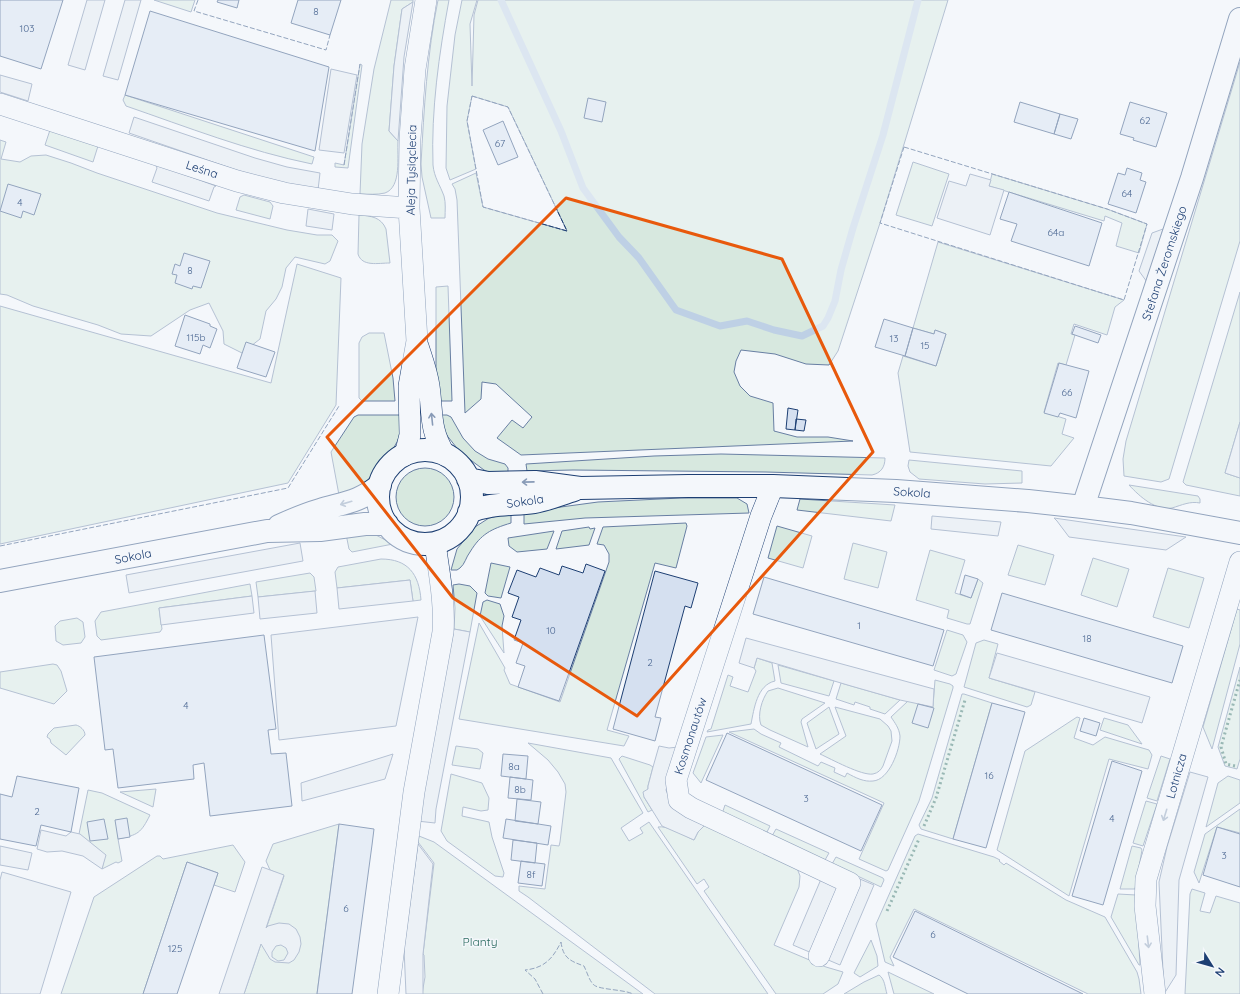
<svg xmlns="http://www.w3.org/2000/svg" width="1240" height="994" font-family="Quicksand,sans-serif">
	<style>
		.green { fill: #d7e8df; stroke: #687fa3 }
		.parking { fill: #e3e8f0; stroke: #687fa3; fill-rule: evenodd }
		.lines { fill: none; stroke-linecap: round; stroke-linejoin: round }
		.stream { stroke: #bed0e5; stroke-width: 7 }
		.building { fill: #d5e0f0; stroke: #1d3f73 }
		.minor-casing { stroke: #1d3f73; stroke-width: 22 }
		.tertiary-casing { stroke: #1d3f73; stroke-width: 24 }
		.minor { stroke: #f4f7fb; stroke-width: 21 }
		.tertiary { stroke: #f4f7fb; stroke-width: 22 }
		.hedge { stroke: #2c6c60; stroke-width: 3; stroke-dasharray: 2 3; stroke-linecap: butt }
		.fence { stroke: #1d3f73; stroke-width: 1; stroke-dasharray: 5 2; stroke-linecap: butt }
		.oneway { stroke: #889bb7 }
		.marked { fill: none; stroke: #e8590c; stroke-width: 3; stroke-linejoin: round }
		.labels { text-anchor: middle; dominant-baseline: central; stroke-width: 3; stroke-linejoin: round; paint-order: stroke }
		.number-label { font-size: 10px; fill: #4b6792 }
		.street-label { font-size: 12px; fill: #1d3f73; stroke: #f4f7fb }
		.park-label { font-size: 12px; fill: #2c6c60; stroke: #f4f7fb }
	</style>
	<rect width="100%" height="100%" fill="#f4f7fb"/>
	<!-- green -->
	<path class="green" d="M154,0h41l-4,12z
		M391,0h22v2l-11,7 -8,57 -5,65 9,10c-1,15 4,46 -13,52 -8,2 -17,1 -25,1l2,-50 12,-75z
		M438,0h11c-10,54 -18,110 -16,165 1,12 7,20 11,31 2,7 1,15 1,22h-14l-9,-41 -1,-13c3,-55 6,-110 17,-164z
		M462,0h15l-7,24 2,62 2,-71 4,-15h470l-68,223 -42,128 -9,14 -23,-1 -31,-10 -34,-4 -5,11 -2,11 6,14 10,10 23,7 1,28 23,6h31l25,4 -332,14 -24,-17 15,-18 11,8 9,-11 -36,-33 -14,-2 -1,17 -16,14 -8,-213 -2,-11 -3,-5 24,-11 7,34 84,24 -59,-124 -36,-11 -5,25 9,48 -26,11 -4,-12 1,-62 8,-71z
		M1240,62v179l-71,238 -8,3 -37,-6 -1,-17 3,-18z
		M360,64l2,1 -14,103 -13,-1v-4l9,2z
		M125,95l189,62 -2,7c-64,-13 -125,-37 -186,-58l-3,-6z
		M50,130l48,16 -5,16 -48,-17z
		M0,140l6,2 -5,17 19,3 11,-6 15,-1 25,8 26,10 120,40 70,17 30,5h15l6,6 -8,20 -5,3 -30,-7 -9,11 -4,19 -6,12 -10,12 -6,28 -18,14 -18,-9 -1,-13 -14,-28 -19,7 -39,26 -30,-2 -23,-9 -65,-19 -26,-11 -7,-1z
		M913,162l36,12 -17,52 -36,-11z
		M992,174l115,35 40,15 -8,29 -23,-7 6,-23 -17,-7 -1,5 -115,-35z
		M244,195l26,7 3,4 -3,13 -34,-9 4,-13z
		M359,215c12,1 22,2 27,14l4,34c-12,0 -28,4 -32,-9z
		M938,242l186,58 -9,7 -8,28 -33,-11 -3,10 4,1 -9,30 -8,-2 -14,49 22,7 -4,15 12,4 -23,28 -141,-14 -12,-79 5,-17 33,10 10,-32 -11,-4 -1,4 -21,-6z
		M297,264l44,14 -5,127 -48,78 -288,61v-238l271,77z
		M448,286l4,115h-13l-3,-31v-83z
		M1240,292v130l-15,51 15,5v18l-54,-11 -3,-3z
		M369,333h15l9,45 2,23h-33l-3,-3v-55l3,-6z
		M358,415h45l-2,18 -4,9 -4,7 -16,19 -9,12 -6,6 -23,9 -8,-43 23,-35z
		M440,415h7l4,2 12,21 12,13 13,8 17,5 3,4v7l-18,-2 -6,-3 -24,-18 -15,-19z
		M721,454l164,4c0,9 -4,15 -13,17l-106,-3 -193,-2 -46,1 -1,-7 128,-8z
		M909,460l113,11v12l-37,1 -66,-5 -9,-7 -2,-6z
		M396 497a29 29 0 1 1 58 0a29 29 0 1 1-58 0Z
		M1129,485l69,11 2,3v4c-10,-2 -18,2 -28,5 -16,3 -32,-11 -43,-23z
		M681,498h56l10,6 2,9 -164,5 -61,6v-12l74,-10z
		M800,499l95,6 -4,16 -94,-11z
		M511,513v10c-20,6 -30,11 -41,29 -4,5 -5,12 -10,16l-3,2h-6l6,-21 18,-22 14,-9z
		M686,523l1,3 -11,42 -21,-5 -48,167 22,6 -5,10 -165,-27 20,-96 26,45 -1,2 6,14 50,18 49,-140v-8l-5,-9 -7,-1 6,-17z
		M777,526l35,10 -9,32 -35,-10z
		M589,527l1,2 5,-1 -6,17 -33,4 6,-18z
		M554,531l-7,18 -30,3 -8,-6 -1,-8z
		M346,534h28l19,10 -41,8 -3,-3z
		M853,543l34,9 -9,36 -34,-9z
		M1018,545l36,10 -9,30 -37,-10z
		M930,550l35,10 -10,33 16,5 7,-19 5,4 -13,41h-3l-20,-6 2,-8 -33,-10z
		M1093,558l36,11 -12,38 -36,-12z
		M381,559c27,0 38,15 40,41l-8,1 -3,-21 -73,8 -2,-16 3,-5z
		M491,563l19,4 -9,31 -13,-2 -3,-3z
		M1168,568l36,10 -15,50 -36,-11z
		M310,573l4,4 2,14 -58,6 -2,-15z
		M250,584l2,12 -93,12 3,21 -2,3 -59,8 -4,-4 -2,-15 6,-9z
		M459,584l11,2 7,7 -7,39 -16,-3 1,-21 -2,-23z
		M487,600l13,4 4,12 -2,10 2,27 -24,-37 3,-14z
		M1237,609l3,1v34l-28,105 -9,-22z
		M77,618l6,4 2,15 -4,6 -18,2 -7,-4 -1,-15 5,-5z
		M947,630l16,5 4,7 -11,32 -4,2 -18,-6z
		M984,640l14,4 -9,34 46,14 -4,13 -4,2 -63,-20 12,-44z
		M757,658l15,5 3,18c-18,4 -21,28 -24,43l-44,8 1,-2 3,-1 17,-54 5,2 -3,9 18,6 8,-21 -2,-3z
		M53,664l4,1 4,6 6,20 -13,13 -54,-16v-16z
		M778,665l56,16 -5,15 -48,-13z
		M1240,667v92l-3,10 -12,-3 -7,-19z
		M935,680l15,4 3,2v2l-34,113 -31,69 -2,1 -27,-12 25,-56 -155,-71 25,-3 7,5 20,9 -2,4 39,19 3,-4 14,6 -1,4 11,5 2,-4c9,5 17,9 26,8 16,-1 27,-31 27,-45 -1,-8 -5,-13 -9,-19l17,-16 25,5z
		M841,683l59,17 -15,14 -15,-5v-2l-15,-5 -1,3 -18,-6z
		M778,688l47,15 -23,16 -1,3 7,25 -38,-17 -9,-5c-4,-10 1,-26 7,-34z
		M962,694h2l28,9 -39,136 -32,-10 -2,-4 13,-27z
		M829,707l10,27 -23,15 -9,-26z
		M835,707l45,12 8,7 3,5 1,10 -9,25c-2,4 -5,7 -10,8 -11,2 -42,-15 -53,-20l26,-18z
		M1077,717l3,1 -6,20 19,7 12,-8 44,13 3,5 -4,14 -39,-10 -40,137 -72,-46 28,-99z
		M1104,718l24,7 14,19 -42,-14z
		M76,725c4,1 9,5 9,10l-19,20 -15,-12 -1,-4 -3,-2 1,-3 6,-6z
		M723,735l-22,48 -8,-10 13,-36z
		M528,743l83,15 32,55 -22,15 8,13 14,-8 -3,-5 9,-6 119,172h-113l-127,-97 -9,-6v-5l26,3 6,-44 8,1 1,-4 6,-50 -1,-8 -7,-12 -10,-12z
		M456,746l22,3 5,4 -3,16 -28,-4z
		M622,756l28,9 3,2 -5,19v4l-4,7 8,13 -4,2 -29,-53z
		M1161,756l9,3 -13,42 -10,-3z
		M451,774l31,9 7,15 -1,12 -7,1 -18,-4 -1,9 27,6 3,15 12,36 -1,4 -8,-1 -48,-35 -6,-10z
		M1228,776l12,4v23l-34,24 12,-44z
		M156,789l-3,18 -33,-15z
		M88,790l14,3 48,22c-9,18 -12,20 -32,24l4,22 -4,2 -2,-1 -14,7 3,-14 -26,-21z
		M1146,801l11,3 -14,42 -10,-3z
		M725,805l45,21 -4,8 -44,-20z
		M1240,809v24l-23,-6 -18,56 -5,-11 11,-38z
		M339,824l-22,170h-73l40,-118 -14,-6 -4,-9 7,-17z
		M705,825l92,43 3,8 -1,11 -25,58 52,22 17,5 -5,12 -15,10h-47l-72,-103 5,-4 -5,-8 -7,5 -39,-57c9,-2 27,9 36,13l5,-10z
		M776,829l53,24 -4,7 -53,-24z
		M918,834l76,23 6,3 -1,1 5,4 2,-2 60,37 39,17 32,55 2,7 2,15h-53l-174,-85 -24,48 4,9 -9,-4 -9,-38 39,-88z
		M419,836l15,6 209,152h-221l3,-17 -1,-22 -1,-1 11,-91 -16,-21z
		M233,845l12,17 -10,30 -21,-7 4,-12 -31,-11 -44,132h-82l33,-97 63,-41h3l3,3z
		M1132,846l9,2 1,2 -7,39h-15z
		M836,857l47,21 1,2 -3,7 -49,-23z
		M1192,889l13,4 -5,18 10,2 6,-17 24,7v91h-55l5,-100z
		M1118,894l18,1 4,70h-1l-28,-48z
		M871,940l6,16 1,10 -18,11 -6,-4z
		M888,972l46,22h-40z
		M879,975c6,4 6,13 8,19h-43l20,-12z"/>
	<!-- parking -->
	<path class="parking" d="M87,0h18l-20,70 -17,-5z
		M125,0h16l-23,80 -15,-4z
		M413,2l-9,55 -6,84 -9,-10 5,-65 8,-57z
		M331,69l26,6 -13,78 -25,-3z
		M0,75l32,9 -4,17 -28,-9z
		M134,117l121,41 32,9 33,6 -2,17 -35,-7 -44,-12 -110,-38z
		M155,164l61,22 -2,1 -5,14 -57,-19 5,-14z
		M970,174l21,6 -2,6 15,4 -14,45 -53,-17 12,-37 17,5z
		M308,209l26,5 -2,16 -26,-4z
		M1163,229l-16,53 -8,-11 13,-38z
		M1240,422v56l-15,-5z
		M932,516l69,6 -3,14 -67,-7z
		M1054,518l97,14 35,5 -20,13 -97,-13 -12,-16z
		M300,543l3,18 -174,32 -3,-18z
		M410,580l3,21 -74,8 -2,-21z
		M315,591l2,22 -57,6 -2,-22z
		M252,596l2,17 -93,12 -2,-17z
		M418,617l-22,109 -117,14 -8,-105z
		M454,629l16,3 -34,177 -1,14 -18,-2z
		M746,638l188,51 -1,18 -33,-7 -49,-14 -94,-28 -3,10 -15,-5z
		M997,653l153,44 -8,26 -153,-45z
		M659,746l10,2 9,-1 -12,43 4,10 35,25 -7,7 -4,8 -32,-14 -18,-29 -1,-5 5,-3v-3l5,-19z
		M393,754l-8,25 -83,22 -1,-18z
		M1190,772l18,5 -29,103 -3,95 -12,19 -5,-112 8,-35z
		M41,830l25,6 5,-4 9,2 26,21 -4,14 -19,-13 -21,-5 -15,1 -10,-3z
		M418,844l15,20 -10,90v40h-17l-2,-46z
		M0,846l32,7 -4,17 -28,-5z
		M827,865l47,20 -34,80 -47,-20z
		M262,867l22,8 -18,53 2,-2 11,-3 10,1 7,5 4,8 1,7 -2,8 -5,8 -5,3 -14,-1 -5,-3 -9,-15 -17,50h-25zM281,945l5,3 2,5 -4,7 -6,1 -6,-4v-5l4,-6z
		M2,872l69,20 -31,102h-40v-114z"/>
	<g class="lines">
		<!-- stream -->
		<path class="stream" d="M501,0l60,131 22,57 36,49 20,21 37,52 44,16 27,-5 27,9 28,6 21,-10 5,-8 7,-17 6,-31 12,-42 30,-93 35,-135"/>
	</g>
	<!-- building -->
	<path class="building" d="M0,0h63l-22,69 -41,-13z
		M218,0h21l-2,8 -20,-6z
		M298,0h43l-11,35 -39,-12z
		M150,11l179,56 -14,84 -190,-56z
		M588,98l18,4 -4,20 -18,-4z
		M1020,102l40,12 -6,20 -40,-12z
		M1130,102l37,11 -11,34 -23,-7 1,-2 -14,-4z
		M1060,114l18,5 -7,20 -17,-5z
		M503,121l15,36 -20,8 -15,-35z
		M1127,168l15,5 -2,7 6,2 -10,31 -28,-9 10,-31 7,2z
		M8,184l33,10 -7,21 -11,-4 -2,7 -21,-7z
		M1009,192l93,31 -13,43 -78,-25 6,-17 -17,-5z
		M184,253l26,8 -9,27 -8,-2 -1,3 -17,-6 2,-8 -5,-1 3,-10 5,2z
		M185,315l25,9v2l7,3 -7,19 -7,-3 -3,9 -25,-8z
		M884,319l29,9 -8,28 -30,-9z
		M1075,326l26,9 -3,8 -26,-9z
		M913,328l21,6 1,-4 11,4 -10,32 -31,-10z
		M246,342l29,10 -9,25 -29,-9z
		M1059,363l30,8 -13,47 -16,-5 -2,4 -14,-4z
		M788,408l10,2 -3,20 -9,-1z
		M796,419l10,1 -2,11 -9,-1z
		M586,564l19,7 -46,130 -41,-14 7,-21 -9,-3 7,-20 -9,-3 7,-20 -9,-3 7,-20 -11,-4 9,-23 19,7 4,-9 19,7 3,-9 21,7z
		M655,571l43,12 -7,25 -6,-2 -30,111 6,1 -6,23 -42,-12z
		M965,575l13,4 -7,19 -11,-4z
		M764,577l180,53 -11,36 -180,-52z
		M1002,593l181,53 -11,37 -181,-53z
		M264,635l12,94 -8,1 3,24 15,-1 6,53 -82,10 -6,-53 -11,2 1,14 -76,9 -5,-39 -8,1 -11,-93z
		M992,703l33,9 -39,136 -33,-9z
		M918,704l16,4 -6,20 -16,-5z
		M1084,718l16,5 -4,13 -16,-5z
		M727,733l155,72 -21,46 -155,-71z
		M503,754l25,2 -2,23 -25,-3z
		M1112,761l30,10 -39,134 -31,-9z
		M17,776l62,12 -8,44 -30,-7 -5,21 -36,-7v-45l12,3z
		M510,777l23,3 -2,20 -23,-2z
		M517,799l24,3 -3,22 -23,-3z
		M127,818l3,19 -12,2 -3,-19z
		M104,819l4,20 -18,2 -3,-19z
		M506,819l45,7 -3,19 -45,-7z
		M339,824l35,5 -2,16 -20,149h-35z
		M1217,827l23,7v53l-37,-12z
		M513,840l24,3 -2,20 -24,-3z
		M521,861l24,3 -3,22 -24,-3z
		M187,862l31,11 -41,121h-34z
		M915,911l168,83h-115l-75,-37z"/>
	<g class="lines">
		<defs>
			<path id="minor" d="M0,104l237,77 47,12 68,11 57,4
				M418,346c4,13 9,26 11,40 4,28 0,43 16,69
				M405,455l5,-20 -1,-49 8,-45 -8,-133 1,-69 5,-70 11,-69
				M773,486l-12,30 -85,264 3,20 12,8 159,75 -31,73
				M388,994l26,-202 29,-160c2,-30 -4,-59 -8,-89
				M1155,994l-10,-88 1,-27 94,-317"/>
			<path id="tertiary" d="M378 497a47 47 0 1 1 94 0a47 47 0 1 1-94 0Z
				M468,479l20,4 47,-1 45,6 108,-2h85l123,5 132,10 55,6 48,6 109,20
				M1083,507l109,-329 48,-159
				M469,512c21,-9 43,-7 65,-10 13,-2 27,-8 40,-12
				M279,526c13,-6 27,-12 41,-16 23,-7 40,-8 60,-25
				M0,581l267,-50 53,-1 45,-6h22"/>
		</defs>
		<!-- minor casing -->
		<use href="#minor" class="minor-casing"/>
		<!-- tertiary casing -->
		<use href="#tertiary" class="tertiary-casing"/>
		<!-- minor -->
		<use href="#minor" class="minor"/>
		<!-- tertiary -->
		<use href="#tertiary" class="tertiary"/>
		<!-- hedge -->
		<path class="hedge" d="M1235,766l-9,-2 -5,-17 19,-67
			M924,826l12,-28 29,-98
			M887,911l32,-72"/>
		<!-- fence -->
		<path class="fence" d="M198,0l-4,11 132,39 4,-15
			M472,96l36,11 59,124 -84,-24 -16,-86z
			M904,147l203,62 40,15 -23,76 -244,-77z
			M344,165l16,-101
			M0,546l288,-58 51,-82
			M561,942c2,16 9,19 23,24 3,6 5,14 9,18 4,6 30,5 40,10
			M543,994l-8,-15 -10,-9c20,-2 28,-12 36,-28"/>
	</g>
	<!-- one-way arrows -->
	<defs><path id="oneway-shaft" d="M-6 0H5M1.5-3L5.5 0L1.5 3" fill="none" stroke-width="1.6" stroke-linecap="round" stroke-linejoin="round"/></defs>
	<g class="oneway">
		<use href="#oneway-shaft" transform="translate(432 419) rotate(-96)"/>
		<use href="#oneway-shaft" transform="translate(528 482) rotate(179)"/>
		<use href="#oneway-shaft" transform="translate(346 503) rotate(164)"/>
		<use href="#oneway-shaft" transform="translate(1165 815) rotate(107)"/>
		<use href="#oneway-shaft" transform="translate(1148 942) rotate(83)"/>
	</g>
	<!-- marked area -->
	<path d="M0 0H1240V994H0ZM566,198l216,61 91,193 -236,264 -184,-118 -126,-161z" fill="#f4f7fb" fill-opacity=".55" fill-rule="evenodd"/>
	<path class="marked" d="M566,198l216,61 91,193 -236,264 -184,-118 -126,-161z"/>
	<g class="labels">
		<!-- number labels -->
		<g class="number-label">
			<text x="316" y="11">8</text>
			<text x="27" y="28">103</text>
			<text x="1145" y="120">62</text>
			<text x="500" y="143">67</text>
			<text x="1127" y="193">64</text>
			<text x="20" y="202">4</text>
			<text x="1056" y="232">64a</text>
			<text x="190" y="270">8</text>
			<text x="196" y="337">115b</text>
			<text x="894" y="338">13</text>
			<text x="925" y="345">15</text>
			<text x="1067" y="392">66</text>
			<text x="859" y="625">1</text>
			<text x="551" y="630">10</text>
			<text x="1087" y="638">18</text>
			<text x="650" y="662">2</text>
			<text x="186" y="705">4</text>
			<text x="514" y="766">8a</text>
			<text x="989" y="775">16</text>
			<text x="520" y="789">8b</text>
			<text x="806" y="798">3</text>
			<text x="37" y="811">2</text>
			<text x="1112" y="818">4</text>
			<text x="1224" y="855">3</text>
			<text x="531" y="874">8f</text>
			<text x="346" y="908">6</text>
			<text x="933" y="934">6</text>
			<text x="175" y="948">125</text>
		</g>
		<!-- street labels -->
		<g class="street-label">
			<text transform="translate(202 169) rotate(18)">Leśna</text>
			<text transform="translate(411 170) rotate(-89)">Aleja Tysiąclecia</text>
			<text transform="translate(1164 263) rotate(-72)">Stefana Żeromskiego</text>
			<text transform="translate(912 492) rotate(4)">Sokola</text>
			<text transform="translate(525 501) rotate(-8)">Sokola</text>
			<text transform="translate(133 556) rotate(-11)">Sokola</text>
			<text transform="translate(690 736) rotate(-72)">Kosmonautów</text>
			<text transform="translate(1176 776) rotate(-74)">Lotnicza</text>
		</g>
		<!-- park labels -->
		<g class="park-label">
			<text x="480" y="941">Planty</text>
		</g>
	</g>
	<!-- north arrow -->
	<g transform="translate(1212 966) rotate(127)" stroke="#f4f7fb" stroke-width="3" paint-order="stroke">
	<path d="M0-3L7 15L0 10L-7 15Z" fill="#1d3f73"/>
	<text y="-6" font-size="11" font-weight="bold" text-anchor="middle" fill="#1d3f73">N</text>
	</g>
</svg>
